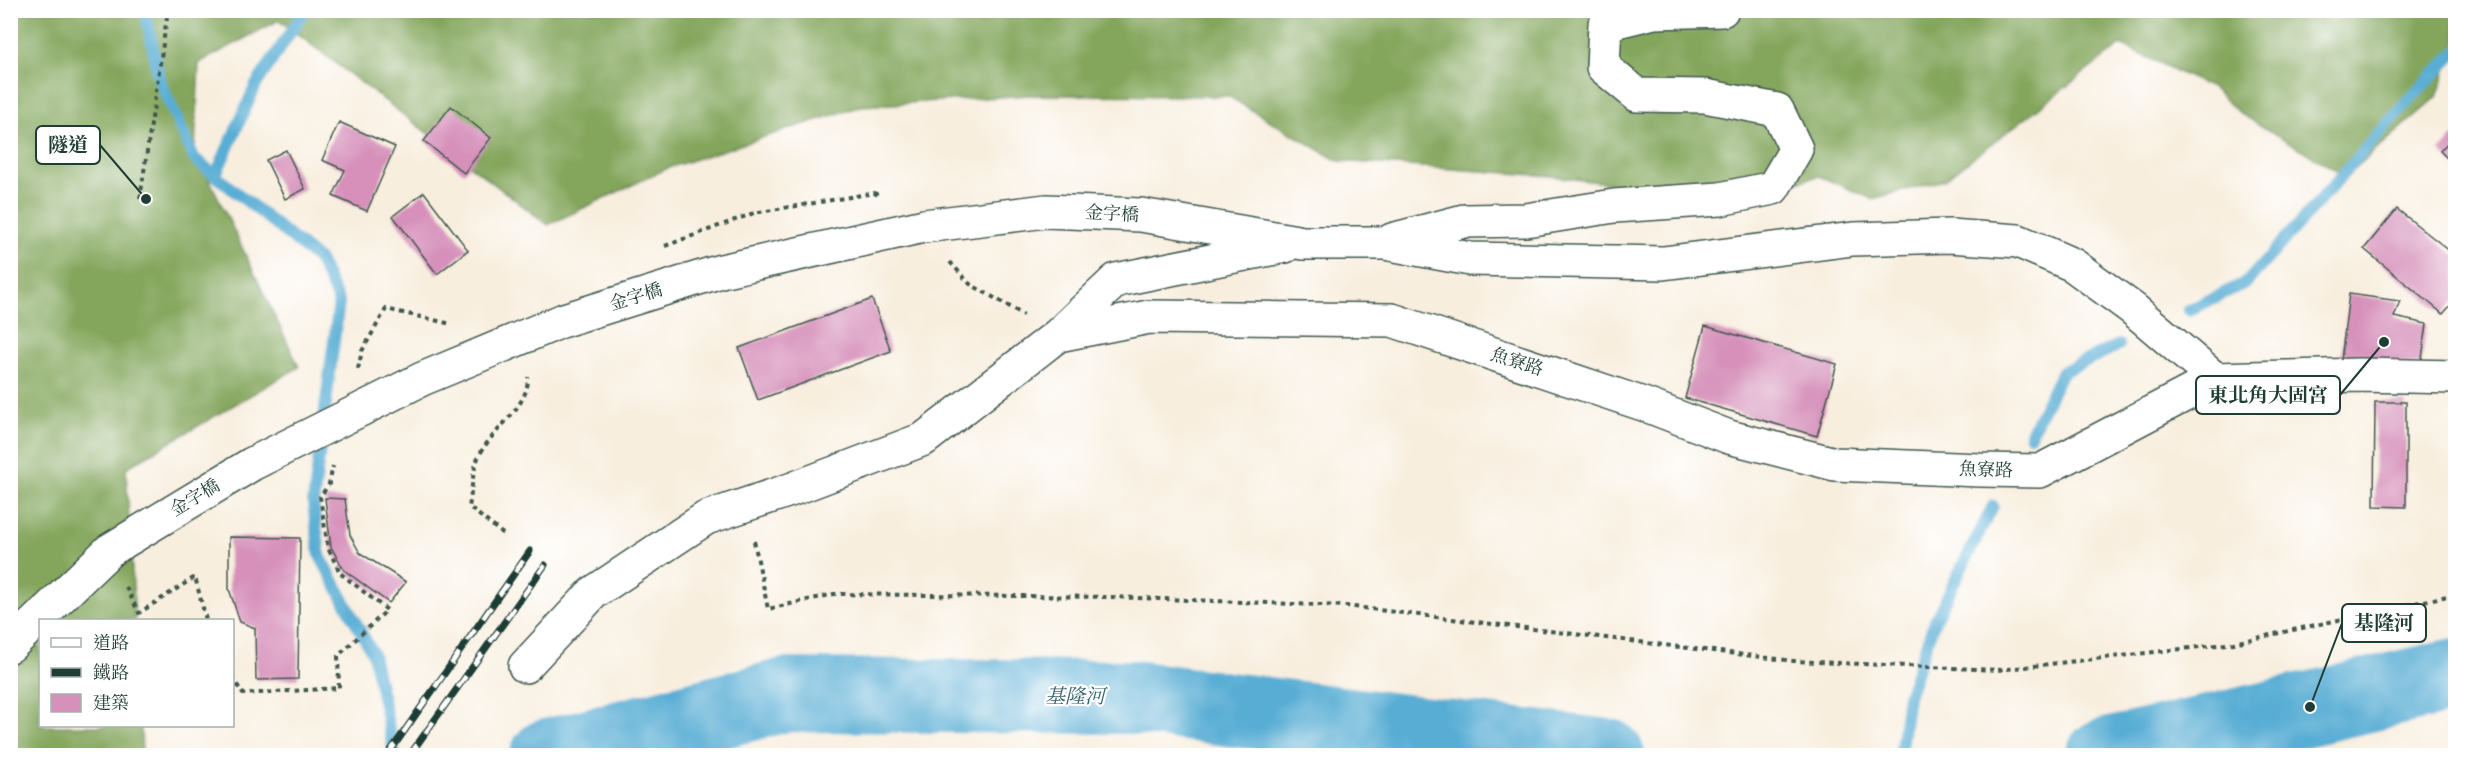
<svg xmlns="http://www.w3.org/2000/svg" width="2466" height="766" font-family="'IM FELL French Canon','Noto Serif TC',serif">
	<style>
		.forest { fill: #83a65c; stroke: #517248; stroke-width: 1.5 }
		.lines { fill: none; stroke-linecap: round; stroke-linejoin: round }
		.stream { stroke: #58add4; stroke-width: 12 }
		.river { stroke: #58add4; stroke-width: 74 }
		.building { fill: #d690ba }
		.minor-casing { stroke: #40584e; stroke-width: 36 }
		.path { stroke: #40584e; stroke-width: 4; stroke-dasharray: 4.5 4.5; stroke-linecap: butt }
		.minor { stroke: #fff; stroke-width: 33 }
		.rail-casing { stroke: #1f3d34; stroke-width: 7 }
		.rail { stroke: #fff; stroke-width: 4.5; stroke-dasharray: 14; stroke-linecap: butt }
		.minor-bridge-casing { stroke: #40584e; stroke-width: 36; stroke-linecap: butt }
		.minor-bridge { stroke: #fff; stroke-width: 33 }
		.labels { text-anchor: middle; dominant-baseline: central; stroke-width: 4.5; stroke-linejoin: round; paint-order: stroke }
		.street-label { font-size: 18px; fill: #1f3d34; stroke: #fff }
		.water-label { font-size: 20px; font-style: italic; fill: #33646c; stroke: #fff }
		.leader { fill: none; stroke: #1f3d34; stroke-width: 2 }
		.callout-dot { fill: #1f3d34; stroke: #fff; stroke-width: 2 }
		.callout { fill: #fff; stroke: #1f3d34; stroke-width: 2 }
		.callout-label { font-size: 20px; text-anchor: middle; font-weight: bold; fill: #1f3d34 }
	</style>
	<rect width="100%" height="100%" fill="#fff"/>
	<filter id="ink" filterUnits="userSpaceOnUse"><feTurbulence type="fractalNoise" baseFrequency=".0167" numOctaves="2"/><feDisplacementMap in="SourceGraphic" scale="12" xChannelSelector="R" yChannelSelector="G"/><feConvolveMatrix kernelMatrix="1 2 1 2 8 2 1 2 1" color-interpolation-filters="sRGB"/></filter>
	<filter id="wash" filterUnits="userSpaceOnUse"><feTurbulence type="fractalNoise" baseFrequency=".008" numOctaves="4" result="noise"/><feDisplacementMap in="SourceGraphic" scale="24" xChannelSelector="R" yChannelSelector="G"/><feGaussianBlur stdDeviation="1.35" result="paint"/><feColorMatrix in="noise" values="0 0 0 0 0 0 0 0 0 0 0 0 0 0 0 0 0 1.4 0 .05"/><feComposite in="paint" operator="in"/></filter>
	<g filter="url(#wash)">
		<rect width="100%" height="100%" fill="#f8eede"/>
		<!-- forest -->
		<path class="forest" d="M2455,10l1,32 -19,55 -91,79 -105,-62 -29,-26 -91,-43 -177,135 -72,19 -53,-23 -85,23 -184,-23 -212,-15 -110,-65 -198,-1 -169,11 -193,62 -120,57 -269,-205 -80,43 -4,86 104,218 -173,101 9,152h-95v106h101l1,29 -131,1 -1,-745z"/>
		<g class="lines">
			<!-- stream -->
			<path class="stream" d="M145,10l14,69 35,79 125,102 20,42 -26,201 7,53 53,98 22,102
				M216,174l40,-89 49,-75
				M2189,310l58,-28 160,-180 49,-50
				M2030,435l32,-63 57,-27
				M1900,756l8,-60 27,-76 58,-114"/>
			<!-- river -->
			<path class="river" d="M547,756l238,-61 345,2 478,59
				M2103,756l353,-81"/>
		</g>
		<g id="blocks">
			<!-- building -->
			<path class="building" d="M451,106l40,32 -27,35 -40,-32z
				M339,122l56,25 -28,64 -34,-15 12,-26 -23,-10z
				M2456,134v33l-16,-16z
				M286,150l19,39 -20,10 -19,-39z
				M424,192l44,58 -31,24 -44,-58z
				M2397,209l59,47v43l-13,15 -79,-65z
				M2349,294l51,7 -6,16 33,7 -6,41 -80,-5z
				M872,299l19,52 -133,49 -19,-52z
				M1705,326l132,38 -20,72 -132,-38z
				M2375,402h31v105l-32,-1z
				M325,498l20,1 5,36 10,18 46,29 -17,21 -45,-33 -13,-23z
				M229,537l71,1 -2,141 -42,1 -1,-52 -15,-6 -11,-33z"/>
		</g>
	</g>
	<g filter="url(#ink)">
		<use href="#blocks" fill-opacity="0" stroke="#40584e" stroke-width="1.5"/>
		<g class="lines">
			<defs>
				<path id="minor" d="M924,226l122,-15 95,4 162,28h82l85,16 193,4 190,-24 97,-3 68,5 55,24 60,44 82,70 144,-4 97,2
					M1392,240l72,-19 62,-1 88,-14 106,-7 53,-11 23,-39 -19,-39 -72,-14 -68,-1 -34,-28 2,-43 49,-12 68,-2
					M1285,246l-169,34 -58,55 91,-18 243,3 254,85 83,32 106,27 145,6 60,1 175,-92
					M10,646l100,-96
					M525,666l68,-73 113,-75 84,-28 134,-51 134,-104"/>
			</defs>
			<!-- minor casing -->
			<use href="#minor" class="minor-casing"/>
			<!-- path -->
			<path class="path" d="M140,199l27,-182
				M665,246l89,-33 120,-20 6,3
				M950,262l20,22 54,31
				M358,369l4,-18 24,-42 65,15
				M503,534l-34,-27c3,-15 3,-37 10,-51 12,-26 50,-48 49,-79
				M754,541l14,68 66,-15 277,3 235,9 448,55 204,9 236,-27 222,-49
				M126,587l13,26 56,-36 11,43
				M232,677l11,17 96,-6 -1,-32 49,-46 -47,-37 -12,-25 -8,-51 9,-13 4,-18"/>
			<!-- minor -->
			<use href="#minor" class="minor"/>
			<defs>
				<path id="rail" d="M387,756l143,-205
					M409,756l136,-191"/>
			</defs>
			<!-- rail casing -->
			<use href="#rail" class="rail-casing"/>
			<!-- rail -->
			<use href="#rail" class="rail"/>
			<defs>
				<path id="minor-bridge" d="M110,550l142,-86 170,-85 142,-59 157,-49 203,-45"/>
			</defs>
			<!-- minor-bridge casing -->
			<use href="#minor-bridge" class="minor-bridge-casing"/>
			<!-- minor-bridge -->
			<use href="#minor-bridge" class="minor-bridge"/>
		</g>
	</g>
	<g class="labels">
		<!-- street labels -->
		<g class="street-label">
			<text transform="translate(1112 214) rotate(3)">金字橋</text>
			<text transform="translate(636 297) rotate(-17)">金字橋</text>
			<text transform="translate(1517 362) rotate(18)">魚寮路</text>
			<text transform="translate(1986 470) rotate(2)">魚寮路</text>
			<text transform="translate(195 498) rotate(-31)">金字橋</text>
		</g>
		<!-- water labels -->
		<g class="water-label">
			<text x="1075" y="696">基隆河</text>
		</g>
	</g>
	<!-- callouts -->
	<path class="leader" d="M146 199L100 145M2384 342L2340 395M2310 707L2342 623"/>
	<g class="callout-dot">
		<circle cx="146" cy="199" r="6"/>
		<circle cx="2384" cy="342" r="6"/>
		<circle cx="2310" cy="707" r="6"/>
	</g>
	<g class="callout">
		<rect x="36" y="126" width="64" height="38" rx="6"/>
		<rect x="2196" y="376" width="144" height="38" rx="6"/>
		<rect x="2342" y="604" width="84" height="38" rx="6"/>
	</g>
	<g class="callout-label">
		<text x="68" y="152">隧道</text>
		<text x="2268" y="402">東北角大固宮</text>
		<text x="2384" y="630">基隆河</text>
	</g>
	<!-- margin -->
	<rect width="2466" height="766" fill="none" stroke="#fff" stroke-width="36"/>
	<!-- legend -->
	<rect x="39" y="619" width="195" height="108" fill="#ffffff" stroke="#a5b1ae" stroke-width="1.5"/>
	<rect x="51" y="638" width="30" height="9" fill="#ffffff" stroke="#a5b1ae" stroke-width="1.5"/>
	<text x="93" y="649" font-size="18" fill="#1f3d34">道路</text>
	<rect x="51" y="668" width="30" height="9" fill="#1f3d34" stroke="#a5b1ae" stroke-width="1.5"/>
	<text x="93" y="679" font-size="18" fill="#1f3d34">鐵路</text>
	<rect x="51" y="694" width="30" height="18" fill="#d690ba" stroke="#a5b1ae" stroke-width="1.5"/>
	<text x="93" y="709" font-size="18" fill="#1f3d34">建築</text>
</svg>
